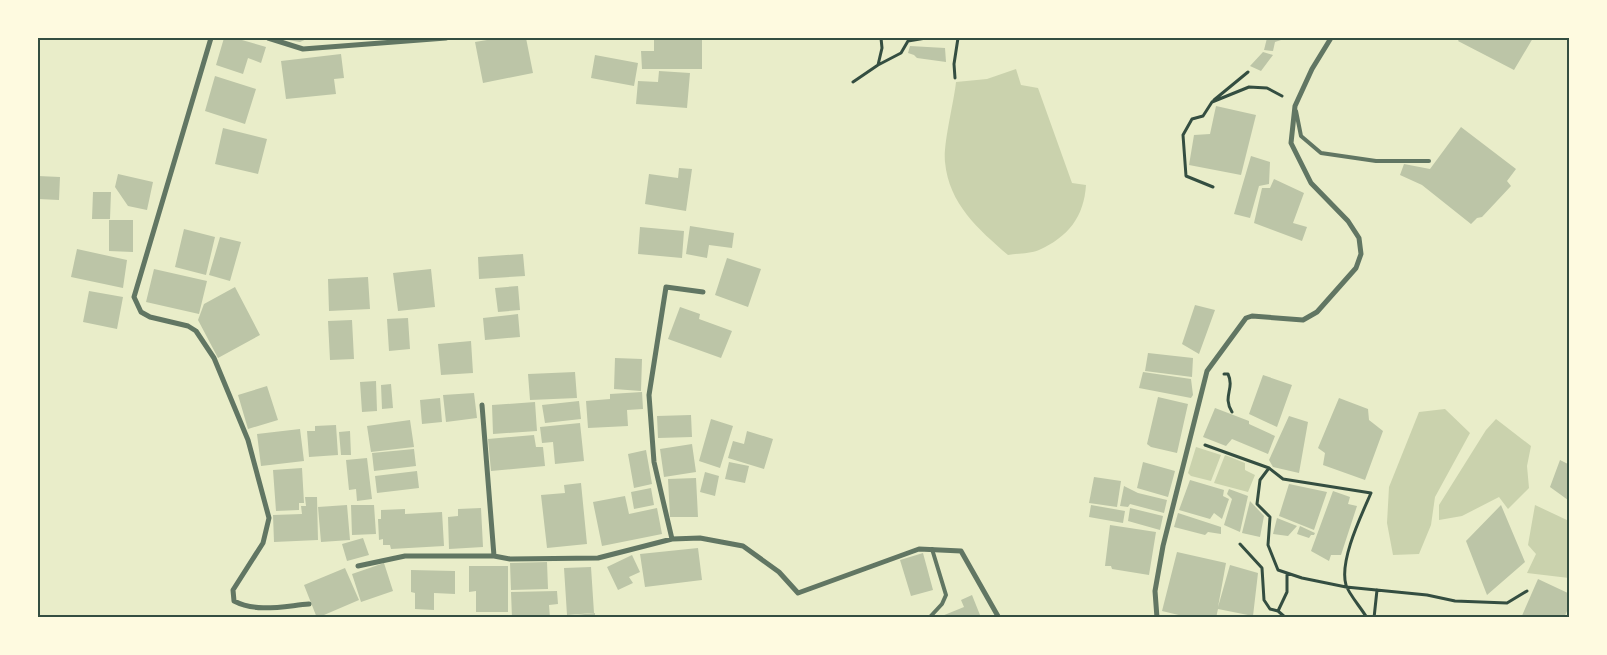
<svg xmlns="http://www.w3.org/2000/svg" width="1607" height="655" font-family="'Crimson Pro',serif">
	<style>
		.green { fill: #cad2ad }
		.building { fill: #bcc5a7 }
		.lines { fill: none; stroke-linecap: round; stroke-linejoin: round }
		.path { stroke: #344e41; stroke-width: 3 }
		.service { stroke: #617663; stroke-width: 4 }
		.minor { stroke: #617663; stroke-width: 5 }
		.neatline { fill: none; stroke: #344e41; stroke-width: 2 }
	</style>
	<rect width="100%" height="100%" fill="#e9edc9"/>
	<!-- green -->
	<path class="green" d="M1016,69l5,16 17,3 34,95 14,2c-2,32 -18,52 -47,65 -9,4 -21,3 -31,5 -30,-26 -59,-51 -63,-93 -2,-18 9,-60 11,-80l31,-3z
		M1445,409l25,24 -35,64 -4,28 -12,29 -26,1 -6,-32 2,-36 30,-75z
		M1496,419l35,27 -4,20 2,22 -21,21 -9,-12 -37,19 -23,4v-15l47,-75z
		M1196,447l25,8 -10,26 -20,-5 -3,-3z
		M1225,455l20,8v7l10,5 -7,17 -34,-9z
		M1535,505l34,16v57l-42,-5 9,-19 -8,-9z"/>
	<!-- building -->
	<path class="building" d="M224,38h11l31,9 -5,16 -13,-5 -5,16 -27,-9z
		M499,38h27l7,35 -50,10 -8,-41z
		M654,38h48v31h-60l-1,-18h13z
		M1267,38h20l-12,4 -2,9 -9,-1z
		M1460,38h73l-19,32 -56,-29z
		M282,39v-1h27l-9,4z
		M910,46l35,2 1,14 -29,-4 -3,-3 -6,-2z
		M1263,52l10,3 -12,16 -11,-5z
		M341,54l3,24 -10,1 2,15 -50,5 -5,-38z
		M595,55l43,8 -4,23 -43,-8z
		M659,71l31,2 -3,35 -51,-4 2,-23 20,1z
		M215,76l41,13 -11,35 -40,-13z
		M1216,106l40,9 -15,60 -52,-10 5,-30 16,-1z
		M1461,127l55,42 -9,12 4,5 -29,31 -5,1 -6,6 -49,-39 -22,-10 4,-11 26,5z
		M223,128l44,11 -9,35 -43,-10z
		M1251,156l19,6 -1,22 -10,2 -9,32 -16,-4z
		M679,168l13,1 -6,42 -41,-7 4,-30 29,4z
		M118,174l35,8 -6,28 -19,-4 -13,-19z
		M38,176l22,1 -1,23 -21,-1z
		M1274,179l30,14 -11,30 14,4 -5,14 -48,-18 8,-35h8z
		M93,192h18l-1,27h-18z
		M109,220h24v32l-24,-1z
		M690,226l44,7 -2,15 -23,-3 -2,13 -21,-4z
		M640,227l44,4 -2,27 -44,-4z
		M184,229l31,8 -9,38 -31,-8z
		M220,237l21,5 -11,39 -21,-6z
		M77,249l50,11 -4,28 -52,-11z
		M523,254l2,22 -46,3 -1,-22z
		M727,258l34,11 -13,38 -33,-12z
		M154,269l53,12 -8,33 -53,-12z
		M431,269l4,38 -37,4 -5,-38z
		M368,277l2,32 -41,2 -1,-32z
		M518,286l2,24 -22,2 -3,-24z
		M235,287l25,48 -42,23 -20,-38 6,-16z
		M89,291l34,6 -6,32 -34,-7z
		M1195,305l20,5 -16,44 -17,-10z
		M680,307l20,7 -1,5 33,12 -11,27 -53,-19z
		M518,314l2,23 -35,3 -2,-22z
		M408,318l2,31 -21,2 -2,-32z
		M352,320l2,39 -24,1 -2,-39z
		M471,341l2,32 -32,2 -3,-31z
		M1148,353l45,5 -1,19 -47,-6z
		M615,358l27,1 -1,32 -27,-2z
		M575,372l2,26 -47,2 -2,-26z
		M1143,372l48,7 2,16 -2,3 -52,-10z
		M1263,375l29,10 -15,42 -28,-13z
		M376,381l1,30 -15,1 -2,-30z
		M391,384l2,24 -11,1 -1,-24z
		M267,386l11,34 -30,9 -10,-34z
		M642,392l1,17 -16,1 1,16 -40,2 -2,-27 24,-2v-5z
		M474,393l3,25 -31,4 -3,-27z
		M1158,397l30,7 -11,49 -26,-6 -4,-3z
		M440,398l2,24 -20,2 -2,-24z
		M1339,398l29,11 1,11 14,11 -18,49 -42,-15 2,-12 -7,-5z
		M579,401l2,18 -36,4 -3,-18z
		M535,402l2,29 -44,3 -1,-29z
		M1215,408l34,13v3l26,12 -7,18 -36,-15 -6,7 -23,-9z
		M691,415l1,22 -34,1 -1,-22z
		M1289,416l19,6 -9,51 -26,-6 -4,-7z
		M711,419l22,7 -13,42 -21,-7z
		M410,420l4,27 -43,5 -4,-26z
		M580,423l4,38 -29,3 -2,-22 -11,1 -2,-16z
		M336,425l2,30 -29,2 -2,-26h8v-5z
		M300,429l4,32 -43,5 -4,-32z
		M350,431l1,24h-10l-2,-23z
		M747,431l26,8 -9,30 -36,-11 5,-17 11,3z
		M534,435l2,12h7l2,19 -54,5 -3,-32z
		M692,444l4,28 -32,5 -4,-28z
		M414,449l2,17 -42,5 -2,-18z
		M646,450l6,34 -18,4 -6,-34z
		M367,458l5,41 -15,2 -1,-12 -7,1 -3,-30z
		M1560,460l10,5 -2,35 -18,-13z
		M729,462l20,4 -4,17 -20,-4z
		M1143,462l32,9 -7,26 -31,-9z
		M302,468l2,35h-5v7l-23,1 -3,-41z
		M417,471l2,17 -42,5 -2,-17z
		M705,472l14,4 -4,20 -15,-4z
		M1094,477l27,4 -4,26 -28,-4z
		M696,478l2,39h-28l-2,-38z
		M1190,480l34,10 -1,6 6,3 -7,20 -8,-6 -4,6 -31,-9z
		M581,483l6,61 -40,4 -6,-53 24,-2 -1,-8z
		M1289,484l38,8 -13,38 -35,-14z
		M1124,486l14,7 29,7 -3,13 -34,-9 -2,3 -8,-1z
		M651,488l3,17 -20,4 -3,-17z
		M1229,489l19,7 -8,36 -16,-7 8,-26 -5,-5z
		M1333,491l17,6 -2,7 9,2 -16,49h-10l-2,6 -18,-10z
		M625,496l4,18 28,-6 5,26 -60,12 -9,-44z
		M305,497h12l1,43 -44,2 -1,-27 29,-1 -1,-8h5z
		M1250,501l14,15 -4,21 -18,-4z
		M347,505l3,35 -29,2 -3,-35z
		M351,505h23l2,29 -24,1z
		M1091,505l34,6 -2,12 -34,-6z
		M1501,505l24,57 -38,33 -21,-54z
		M481,508l2,39 -34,2 -1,-32 10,-1v-7z
		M1130,508l33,8 -3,14 -32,-9z
		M405,509v5l37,-2 2,34 -53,3 -1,-4h-7v-6l-4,1 -1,-21h3v-9z
		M1178,513l43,14v7l-13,-2 -3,3 -31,-8z
		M1277,518l20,8 -9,10 -15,-2z
		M1110,525l46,7 -7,43 -37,-6 -1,-3h-6z
		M1300,526l15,7 -1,2h-3l-2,3 -12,-4z
		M363,538l6,17 -22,6 -5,-17z
		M698,548l4,32 -57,7 -5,-33z
		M1177,552l49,11 -8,44 12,-42 28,8 -5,43 -35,-7 -2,9h-25l-29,-7z
		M923,553l10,37 -22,6 -11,-36z
		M632,555l8,17 -11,5 4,6 -15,7 -11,-23z
		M547,562l1,27 -37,1 -1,-27z
		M384,563l9,28 -32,11 -9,-28z
		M469,566h39v46h-32v-21l-7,1z
		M591,567l3,46 -27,2 -3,-47z
		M345,568l14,32 -42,18 -13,-33z
		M411,570l44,1v23l-21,-1v17l-19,-1v-16l-4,-1z
		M1538,579l32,15v10l-6,14h-43z
		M557,591l1,13 -9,1 1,13h-38l-1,-26z
		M972,595l8,20 -6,3h-37l27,-11 -3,-7z
		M595,613v5h-30v-2z"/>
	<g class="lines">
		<!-- path -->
		<path class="path" d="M878,65l23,-12 7,-12 18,-3
			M955,78l-1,-14 4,-26
			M853,82l25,-17 4,-17 -1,-10
			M1214,100l34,-28
			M1213,187l-27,-11 -3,-41 9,-16 11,-3 9,-14 37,-15 18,1 15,8
			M1224,374h4c7,15 -6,22 4,38
			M1205,445l64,23 14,11 88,14c-10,23 -32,68 -25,92 2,8 16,24 21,33
			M1269,468l-9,12 -3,24 13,13 -2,28 10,25 24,8 44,9 81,8 28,6 52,2 20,-12
			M1240,544l22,24 2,32 6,9 8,2
			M1286,618l-8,-7 9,-19v-19
			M1374,618l3,-28"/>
		<!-- service -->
		<path class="service" d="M1296,111l5,25 20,17 55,8h53
			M929,618l13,-14 4,-9 -14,-46"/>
		<!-- minor -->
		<path class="minor" d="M211,38l-77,259 7,15 9,5 38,9 8,5 18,27 34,82 21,78 -6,25 -30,47 1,11c23,12 50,5 75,3
			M268,38l35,11 143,-11
			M482,405l12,151
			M672,539l-18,-77 -5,-67 17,-108 37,5
			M358,566l47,-10h89l16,3 88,-1 74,-19 28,-1 43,8 36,26 19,21 121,-44 42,2 38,67
			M1157,618l-2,-27 8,-45 44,-175 39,-53 6,-2 51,4 14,-8 39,-44 5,-14 -2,-16 -11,-17 -37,-38 -20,-40 4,-37 17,-37 19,-31"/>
	</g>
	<!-- border -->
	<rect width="1607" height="655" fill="none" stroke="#fefae0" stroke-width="78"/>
	<rect x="39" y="39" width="1529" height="577" class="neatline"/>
</svg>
